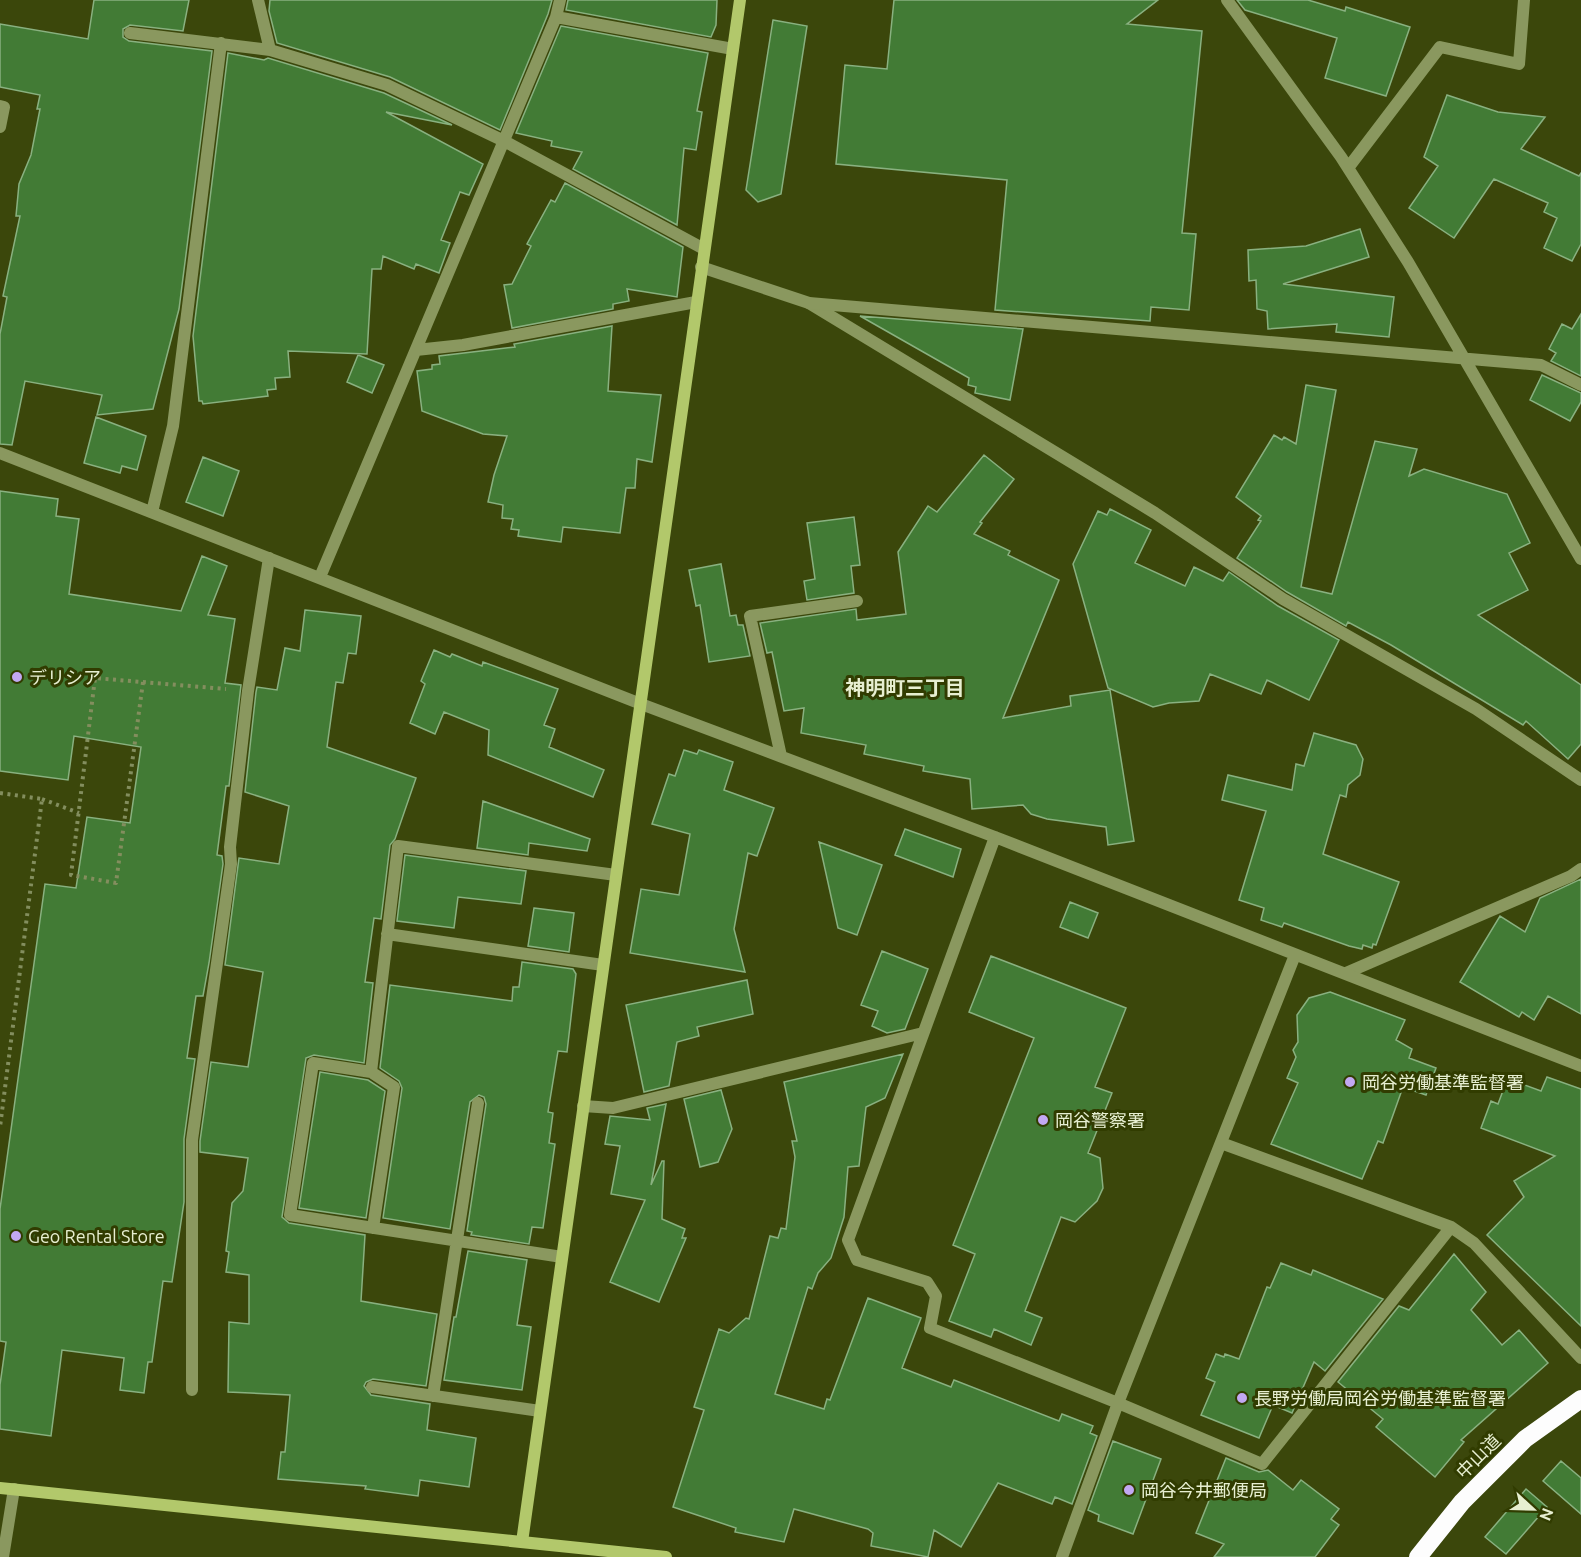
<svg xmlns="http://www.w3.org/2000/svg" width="1581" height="1557" font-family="Ubuntu,'Noto Sans JP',sans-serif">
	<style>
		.building { fill: #427b35; stroke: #89b180; stroke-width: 1.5 }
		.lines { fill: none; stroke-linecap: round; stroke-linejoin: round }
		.path { stroke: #838e5e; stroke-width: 4; stroke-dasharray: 3 4.5; stroke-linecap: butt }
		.lane { stroke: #8a985f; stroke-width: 12 }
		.street { stroke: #8a985f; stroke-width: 12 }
		.secondary { stroke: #b2c86b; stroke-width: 12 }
		.highway { stroke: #fdfdfd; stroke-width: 18 }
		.poi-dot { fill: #c2a8f2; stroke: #313c00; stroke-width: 2 }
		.labels { text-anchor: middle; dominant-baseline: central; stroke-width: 6; stroke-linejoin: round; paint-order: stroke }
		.poi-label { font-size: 18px; fill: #e7efd1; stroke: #313c00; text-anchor: start }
		.street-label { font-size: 18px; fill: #e7efd1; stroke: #313c00 }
		.neighbourhood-label { font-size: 20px; font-weight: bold; fill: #e7efd1; stroke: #313c00 }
	</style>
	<rect width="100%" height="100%" fill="#3b470b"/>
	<!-- building -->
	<path class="building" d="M94,0h95l-6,31 -53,-6 -7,4v8l6,4 83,10 -33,258 -26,100 -56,6 5,-20 -77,-14 -13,64 -12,-1v-110l7,-37 -4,-1 17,-80h-4l3,-32 12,-29 9,-46h-3l3,-14 -40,-8v-63l88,15z
		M270,0h282l-4,14 -48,116 -110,-53 -113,-34 -8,-32z
		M568,0h149l-1,25 -5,12 -145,-27z
		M894,0h264l-31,24 75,7 -20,202 14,1 -7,76 -38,-3 -1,14 -155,-11 12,-130 -171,-16 9,-99 42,4z
		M1237,0h71l37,11 1,-4 64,20 -24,69 -61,-18 12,-40 -92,-28z
		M773,20l34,6 -26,168 -23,8 -12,-12z
		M561,26l147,27 -11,58 5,1 -6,38 -12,-2 -7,77 -104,-56 9,-17 -31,-6 1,-5 -36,-8z
		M228,53l36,7 4,-2 116,35 68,32 -66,-13 97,52 -14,31 -9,-3 -19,48 9,3 -11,30 -23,-9 -2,5 -31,-13 -2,13h-9l-5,85 -79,-3 2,26 -15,1 1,11 -9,1 1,6 -65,8 -1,-3h-3l-6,-65z
		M1447,95l51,17 47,5 -24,32 58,27 2,-3v71l-9,17 -28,-13 13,-30 -13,-6 4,-9 -54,-24 -40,59 -45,-30 29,-42 -14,-9z
		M565,183l118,64 -6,50 -50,-8 2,12 -16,3v5l-101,19 -8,-43 8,-1 19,-38 -4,-2 24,-44 4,2z
		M1360,229l9,28 -86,27 111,13 -5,40 -53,-5 1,-8 -69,5 -1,-18 -10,-2 -1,-29 -7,1 -1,-31 58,-4z
		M1581,314v62l-30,-15 5,-8 -7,-4 13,-25 10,5z
		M860,316l163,13 -13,71 -35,-7 1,-6 -8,-2 1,-7z
		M612,326l-4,65 53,4 -9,67 -15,-3 -2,29h-9l-6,45 -57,-6 -2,15 -43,-6 1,-6 -8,-1 2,-10 -11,-1 1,-13 -15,-3 6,-27 13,-39 -24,-2 -61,-23 -5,-40 15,-2v-4l8,-1 -1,-8 76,-9 -1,-3z
		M358,355l26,10 -12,28 -25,-11z
		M1542,375l39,18v9l-11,19 -40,-21z
		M1306,385l30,5 -35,197 31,7 43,-153 42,8 -8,27 15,-7 83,25 23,49 -21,10 19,37 -50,25 103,70v59l-13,15 -42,-38 -3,4 -132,-80 -43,-23 -2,4 -59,-34 -50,-34 24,-37 -3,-1 3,-4 -25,-19 38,-62 8,5 2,-3 12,7z
		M96,417l50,19 -9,34 -15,-4 -2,7 -36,-10z
		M984,455l30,24 -34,43 2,1 -8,11 36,17 -2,4 51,25 -56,138 68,-12 -1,-10 40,-6 24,151 -26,4 -2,-18 -59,-8 -16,-5 -8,-9 -51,4 -2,-30 -47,-8 1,-5 -60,-12 2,-9 -65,-12 3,-25 -20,3 -12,-59 -5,1 -7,-30 96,-14 1,11 49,-6 -8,-62 30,-46 9,6z
		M203,457l36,14 -16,45 -37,-14z
		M0,491l58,8 -2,17 23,3 -10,75 112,17 21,-55 25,10 -19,49 27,4 -10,64 16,2 -12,101h-3l-9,69 5,1 1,8 -14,99 -6,33h-7l-9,62 8,1 -11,80v63l-12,80 -9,-1 -11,81h-4l-4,31 -24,-3 4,-32 -62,-8 -11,86 -51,-7v-44l6,-43 -6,-1v-132l45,-325 31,4 11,-71 43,6 11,-76 -67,-11 -6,44 -68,-9z
		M1110,509l41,21 -16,33 50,23 9,-19 29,14 6,-9 49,34 61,34 -30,60 -42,-20 -6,14 -51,-20 -11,27 -30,2 -16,4 -45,-19 -35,-124 25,-53 9,4z
		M854,517l6,48 -9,1 3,27 -47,7 -3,-19 11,-2 -8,-56z
		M721,564l9,52 6,-1 2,10h5l7,31 -41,6 -9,-57 -4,1 -7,-36z
		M305,610l56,6 -5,38 -8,-1 -5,30 -7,-1 -9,65 89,31 -21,61 -5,6 -9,74 -7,-1 -9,64 8,1 -9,80 -50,-8 -8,3 -24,159 7,6 76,12 -4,66 76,13 -11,72 -53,-7 -7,3 -2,4 7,9 59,9 -3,26 49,8 -7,49 -49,-7 -2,16 -53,-7 1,-3 -88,-7 3,-27h4l5,-57 -62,-3 1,-70 20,2v-49l-23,-3 3,-20 -3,-1 6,-48 11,-12 5,-33 -48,-6v-11l11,-79 37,5 15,-95 -38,-7 14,-107 40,6 10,-58 -44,-14 11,-100 1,-5 20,3 8,-42 15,3z
		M434,650l16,7 2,-3 30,12 1,-4 75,27 -14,36 11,4 -6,18 55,23 -11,27 -105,-42 1,-25 -45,-18 -9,22 -25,-11 15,-39 -4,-3z
		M1314,733l42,12 7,14 -3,16 -12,10 -2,12 -6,-2 -17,59 76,28 -23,63 -3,-1 -1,4 -9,-3 -1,4 -13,-3 -65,-23 -2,4 -21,-7 3,-12 -25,-8 27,-89 -44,-11 6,-25 64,15 4,-26 8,2z
		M684,750l13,4 2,-4 34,12 -9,28 50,18 -17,48 -9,-3 -14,76 11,43 -115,-19 11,-64 38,6 11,-61 -38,-10 17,-50 6,2z
		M483,801l107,38 -3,12 -58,-8 -1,12 -51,-7z
		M905,829l56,20 -8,28 -58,-22z
		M819,842l63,23 -25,70 -19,-7z
		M405,855l121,16 -5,33 -63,-7 -4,31 -57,-7z
		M1581,879v135l-33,-18 -14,24 -12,-8 -3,5 -59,-35 40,-66 25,16 15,-34z
		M1070,902l28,11 -10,25 -28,-11z
		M534,908l40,5 -5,39 -41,-6z
		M882,951l46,18 -23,60 -18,4 -15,-7 6,-15 -17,-6z
		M991,956l135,52 -31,79 17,6 -24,60 12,5 3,30 -6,13 -22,21 -14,-5 -36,94 17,7 -11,27 -37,-16 -3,8 -42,-16 26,-67 -22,-9 81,-207 -65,-26z
		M522,962l51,7 3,5 -9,78 -9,-1 -10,61 5,1 -4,30 6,1 -12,84 -11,-1 -3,17 -58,-9 1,-3 -5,-1 19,-127 -2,-7 -5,-2 -9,7 -20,127 -67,-11 19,-130 -3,-7 -19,-13 10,-83 122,16 1,-14h6z
		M747,980l6,34 -56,13 2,9 -22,6 -8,44 -25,6 -18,-87z
		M1330,992l75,28 -9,20 16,9 -3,9 27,10 -10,27 -23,-8 -20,56 -5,-2 -16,38 -91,-35 27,-61 -11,-5 9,-21 -3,-7 5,-8 -1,-27 12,-17z
		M903,1054l-18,44 -19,9 -7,59 -11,1 -4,50 -13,41 -13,15 -6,16 -4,-2 -33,107 49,15 3,-10 3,1 38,-102 53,20 -19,50 49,19 3,-7 105,41 3,-7 31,12 -3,7 7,3 -25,68 -17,-7 -3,7 -54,-21 -37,64 -27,-17 -6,27 -57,-11 2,-13 -5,-4 -74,-20 -10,33 -49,-10 1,-4 -63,-21 31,-97 -10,-3 25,-78 10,4 17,-15 3,1 21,-83 8,2 3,-10 5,1 9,-72 -3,-16h5l-13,-59z
		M320,1072l48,8 17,11 -19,127 -67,-10z
		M1547,1077l34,12v237l-94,-91 37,-38 -10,-16 41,-25 -74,-28 10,-27 7,3 6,-16 7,2 3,-9 27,10z
		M721,1090l11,39 -14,33 -18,5 -16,-68z
		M666,1104l-15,81 11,-24h2l-2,58 23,10 -3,9h4l-27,64 -49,-20 35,-82 -34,-6 9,-48 -15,-2 5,-28 40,4 -3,-12z
		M468,1251l59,9 -10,65 14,2 -9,63 -78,-10 10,-63h2z
		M1454,1254l32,38 -15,18 31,35 17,-15 29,33 -87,77 3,2 -29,35 -59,-50 7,-8 -45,-37 61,-76 10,4z
		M1281,1263l30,12 2,-5 70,29 -58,72 -11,-9 -22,51 -19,-8 -14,33 -58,-23 14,-33 -9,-4 10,-24 8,3 1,-3 14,5 28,-72 3,1z
		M1113,1441l48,18 -28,75 -35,-13 1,-6 -11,-5z
		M1226,1458l33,14 9,-2 25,20 8,-10 38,29 -8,10 8,6 -24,32h-101l10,-13 -28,-11z
		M1561,1461l20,17v36l-38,-33z
		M1526,1489l21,18 -41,47 -21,-17z"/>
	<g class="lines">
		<!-- path -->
		<path class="path" d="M143,682l-27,201 -45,-8 24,-197 131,11
			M0,793l42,6 -42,328
			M42,799l37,14"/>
		<!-- lane -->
		<path class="lane" d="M809,303l346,210 128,86 193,110 105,71
			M1346,973l225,-97 10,-7
			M192,1390v-250l39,-276 -1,-17 18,-156 21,-133"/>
		<!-- street -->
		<path class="street" d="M258,0l12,50
			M1227,0l114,157 67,105 173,297
			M556,17l177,32
			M130,33l140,17 117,35 117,56 200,108
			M0,106l4,1 -4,20
			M1348,168l92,-121 79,17 5,-64
			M701,267l108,36 732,62 40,20
			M416,350l47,-5 233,-43
			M0,453l641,251 354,133 586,229
			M152,512l21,-86 48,-383
			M320,577l236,-560 4,-17
			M781,756l-31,-140 107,-15
			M995,837l-147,403 9,20 70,22 9,14 -6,32 188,75 144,61 189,-237
			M387,934l216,31
			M371,1072l27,-226 218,29
			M583,1106l30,2 310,-75
			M1221,1143l230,84 23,16 107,115
			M373,1228l21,-141 -23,-15 -58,-9 -23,152 272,42
			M372,1387l168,24
			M433,1396l45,-293
			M3,1557l11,-68
			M1062,1557l56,-154 177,-448"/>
		<!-- secondary -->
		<path class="secondary" d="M0,1488l666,69
			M522,1542l218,-1542"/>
		<!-- highway -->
		<path class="highway" d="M1418,1557l44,-55 63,-63 56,-40"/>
	</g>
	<!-- markers -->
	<g class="poi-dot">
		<circle cx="17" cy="677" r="6"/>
		<circle cx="1350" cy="1082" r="6"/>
		<circle cx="1043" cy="1120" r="6"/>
		<circle cx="16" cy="1236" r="6"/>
		<circle cx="1242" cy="1398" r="6"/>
		<circle cx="1129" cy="1490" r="6"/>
	</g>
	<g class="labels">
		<!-- poi labels -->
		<g class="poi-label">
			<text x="29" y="677">デリシア</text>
			<text x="1362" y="1082">岡谷労働基準監督署</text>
			<text x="1055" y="1120">岡谷警察署</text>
			<text x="28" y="1236">Geo Rental Store</text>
			<text x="1254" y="1398">長野労働局岡谷労働基準監督署</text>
			<text x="1141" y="1490">岡谷今井郵便局</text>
		</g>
		<!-- street labels -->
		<g class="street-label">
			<text transform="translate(1478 1456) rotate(-45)">中山道</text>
		</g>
		<!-- neighbourhood labels -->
		<g class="neighbourhood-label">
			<text x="905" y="687">神明町三丁目</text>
		</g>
	</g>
	<!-- north arrow -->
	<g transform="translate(1533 1509) rotate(112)" stroke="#313c00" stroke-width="4.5" paint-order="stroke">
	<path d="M0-4.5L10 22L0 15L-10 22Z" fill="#e7efd1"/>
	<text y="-9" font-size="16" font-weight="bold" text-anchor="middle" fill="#e7efd1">N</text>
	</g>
</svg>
